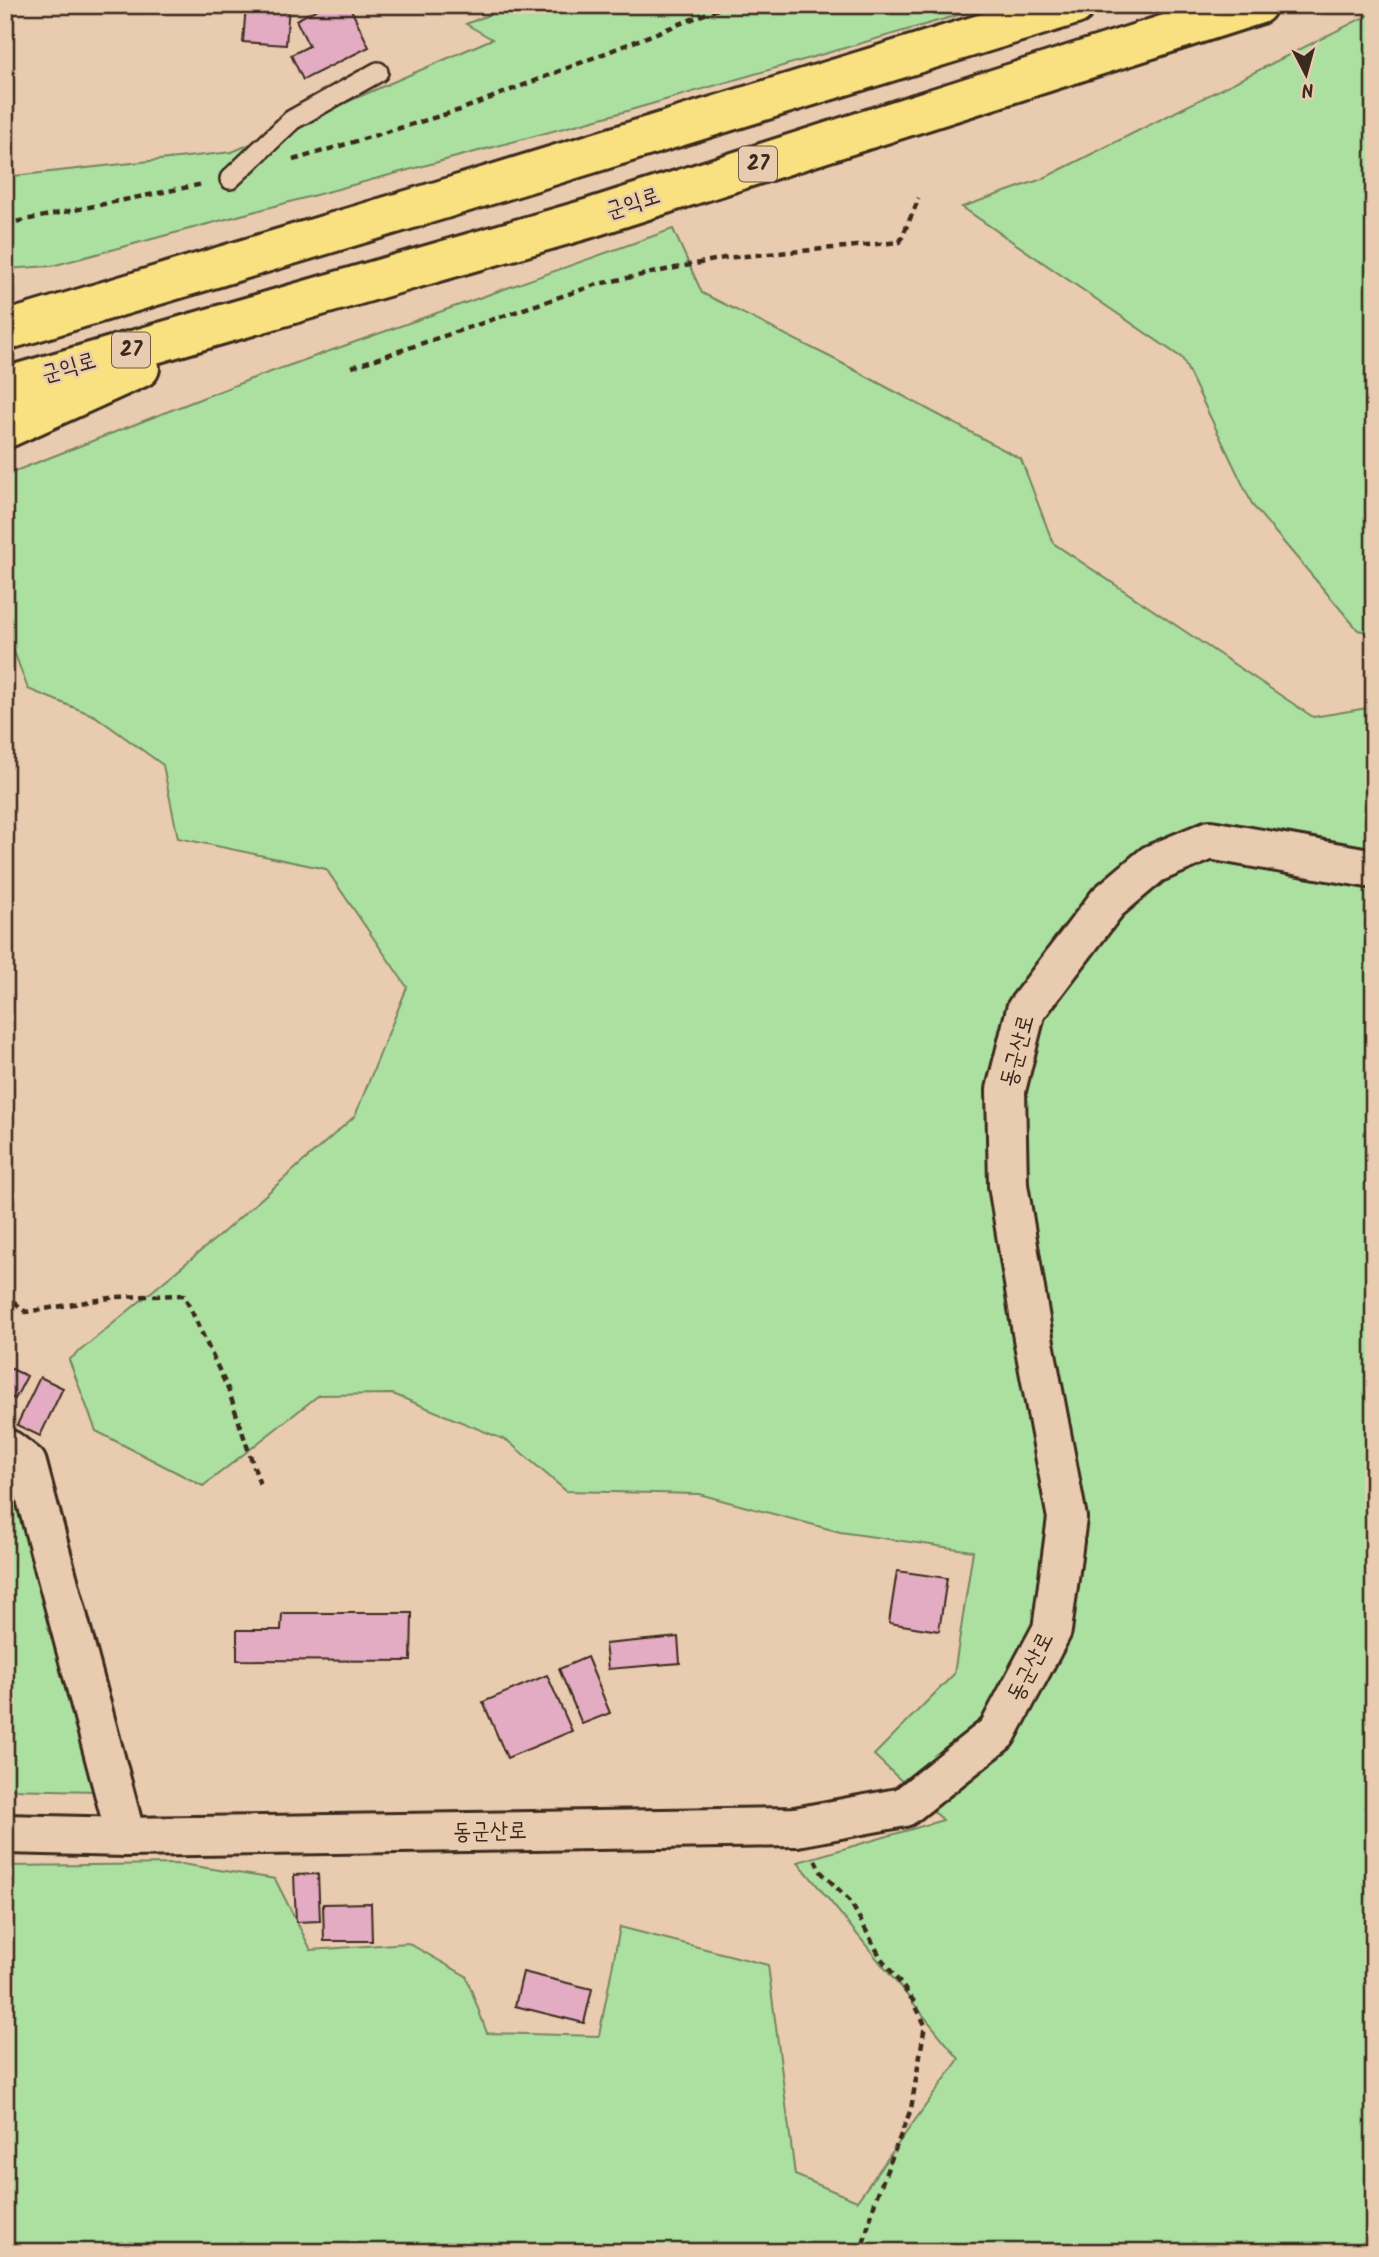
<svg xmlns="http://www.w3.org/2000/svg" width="1379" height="2257" font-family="Kalam,'Poor Story',sans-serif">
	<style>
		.green { fill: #ace0a1; stroke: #748560; stroke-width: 2 }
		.building { fill: #e3acc2; stroke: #3b2a1e; stroke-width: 2 }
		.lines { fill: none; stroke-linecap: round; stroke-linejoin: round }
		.lane-casing { stroke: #3b2a1e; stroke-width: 24 }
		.street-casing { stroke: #3b2a1e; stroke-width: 44 }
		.secondary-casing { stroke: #3b2a1e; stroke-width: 44 }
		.highway-casing { stroke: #3b2a1e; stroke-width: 44 }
		.path { stroke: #3b2a1e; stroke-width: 4.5; stroke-dasharray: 7 5; stroke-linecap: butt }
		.lane { stroke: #e9ccb0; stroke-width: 19 }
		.street { stroke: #e9ccb0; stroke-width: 38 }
		.secondary { stroke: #e9ccb0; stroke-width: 38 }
		.highway { stroke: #f9e181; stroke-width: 38 }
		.labels { text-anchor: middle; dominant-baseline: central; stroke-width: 5; stroke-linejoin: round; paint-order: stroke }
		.shield { fill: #e9ccb0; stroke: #6f5b4a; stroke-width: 2 }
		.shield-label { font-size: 21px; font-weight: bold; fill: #3b2a1e }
		.street-label { font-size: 23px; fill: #3b2a1e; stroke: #e9ccb0 }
	</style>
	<rect width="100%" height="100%" fill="#e9ccb0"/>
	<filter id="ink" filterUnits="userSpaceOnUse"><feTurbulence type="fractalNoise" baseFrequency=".0143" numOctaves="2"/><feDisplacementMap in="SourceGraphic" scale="14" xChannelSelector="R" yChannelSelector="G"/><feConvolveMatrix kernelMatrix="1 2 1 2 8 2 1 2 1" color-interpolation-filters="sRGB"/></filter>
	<g filter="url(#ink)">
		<!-- green -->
		<path class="green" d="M513,5h480l-366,106 -575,155 -47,3v-92l227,-25 260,-113 -26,-15z
			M1374,12v622l-16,-4 -105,-124 -71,-148 -220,-151 80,-28z
			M673,229l29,64 132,66 187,100 32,84 260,174 61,-10v1545h-1369v-386l177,-2 93,15 36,71 97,-7 58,33 21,57 112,3 21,-109 148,38 27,210 62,26 102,-142 -161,-197 145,-42 -69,-65 80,-81 19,-123 -133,-19 -141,-38 -133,-3 -58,-50 -115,-47 -74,1 -116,91 -107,-55 -27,-71 151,-125 135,-119 52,-129 -81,-118 -148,-31 -15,-73 -68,-49 -67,-27 -23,-62v-152l246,-96z
			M12,1467l85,324 -92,-2v-321z"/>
		<!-- building -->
		<path class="building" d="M246,5h43l-3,40 -43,-3z
			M325,5h24l20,42 -66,33 -12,-25 18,-9 -13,-26z
			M5,1366l22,10 -12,23 -10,-4z
			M40,1377l23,11 -23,48 -23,-11z
			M897,1571l50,7 -8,53 -50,-8z
			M282,1613h130l-1,48 -174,-1v-30h44z
			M678,1637l2,26 -72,6 -3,-25z
			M587,1657l23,56 -28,11 -23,-55z
			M547,1675l25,56 -65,27 -24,-56z
			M318,1874l2,47 -24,1 -2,-47z
			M371,1903l1,38h-48l-1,-37z
			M523,1972l69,17 -8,34 -69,-17z"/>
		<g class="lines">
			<defs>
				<path id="lane" d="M230,179l62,-59 86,-48"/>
				<path id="street" d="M5,1451l4,-1 18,14 99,373"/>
				<path id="secondary" d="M5,1834l121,3 670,-10 108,-20 93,-74 55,-103 15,-112 -34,-180 -25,-153 -2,-95 20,-80 82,-108 45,-38 57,-24 164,29"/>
				<path id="highway" d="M5,331l436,-131 634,-195
					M5,387l582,-168 670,-214
					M5,429l135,-61"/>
			</defs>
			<!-- lane casing -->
			<use href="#lane" class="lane-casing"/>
			<!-- street casing -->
			<use href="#street" class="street-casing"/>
			<!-- secondary casing -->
			<use href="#secondary" class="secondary-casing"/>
			<!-- highway casing -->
			<use href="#highway" class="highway-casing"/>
			<!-- path -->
			<path class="path" d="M845,5l5,6
				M293,160l167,-50 268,-105
				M5,224l198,-40
				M352,367l246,-83 126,-26 176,-16 19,-44
				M5,1294l21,18 90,-15 68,-2 44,94 33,99
				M815,1860l7,13 28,28 31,57 32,42 12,25 -14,84 -35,89 -15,54"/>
			<!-- lane -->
			<use href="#lane" class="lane"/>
			<!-- street -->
			<use href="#street" class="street"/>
			<!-- secondary -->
			<use href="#secondary" class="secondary"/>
			<!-- highway -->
			<use href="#highway" class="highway"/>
		</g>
	</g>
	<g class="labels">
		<!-- shield labels -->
		<g class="shield">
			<rect x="739" y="146.5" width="38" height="35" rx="5"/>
			<rect x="112" y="332.5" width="38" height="35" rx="5"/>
		</g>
		<g class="shield-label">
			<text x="758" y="164">27</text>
			<text x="131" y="350">27</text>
		</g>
		<!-- street labels -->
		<g class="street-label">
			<text transform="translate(633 204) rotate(-18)">군익로</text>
			<text transform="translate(69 368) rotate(-16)">군익로</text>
			<text transform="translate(1018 1051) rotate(-75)">동군산로</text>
			<text transform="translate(1031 1667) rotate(-63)">동군산로</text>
			<text transform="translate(490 1832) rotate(-1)">동군산로</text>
		</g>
	</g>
	<!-- margin -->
	<rect width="1379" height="2257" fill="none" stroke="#e9ccb0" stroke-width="28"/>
	<rect x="14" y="14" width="1351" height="2229" fill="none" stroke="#3b2a1e" stroke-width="2.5" filter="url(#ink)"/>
	<!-- north arrow -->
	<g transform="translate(1306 74) rotate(174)" stroke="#e9ccb0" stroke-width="5" paint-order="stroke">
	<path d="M0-5L12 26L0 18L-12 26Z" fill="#3b2a1e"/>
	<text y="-10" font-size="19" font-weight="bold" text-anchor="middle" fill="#3b2a1e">N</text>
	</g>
</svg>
